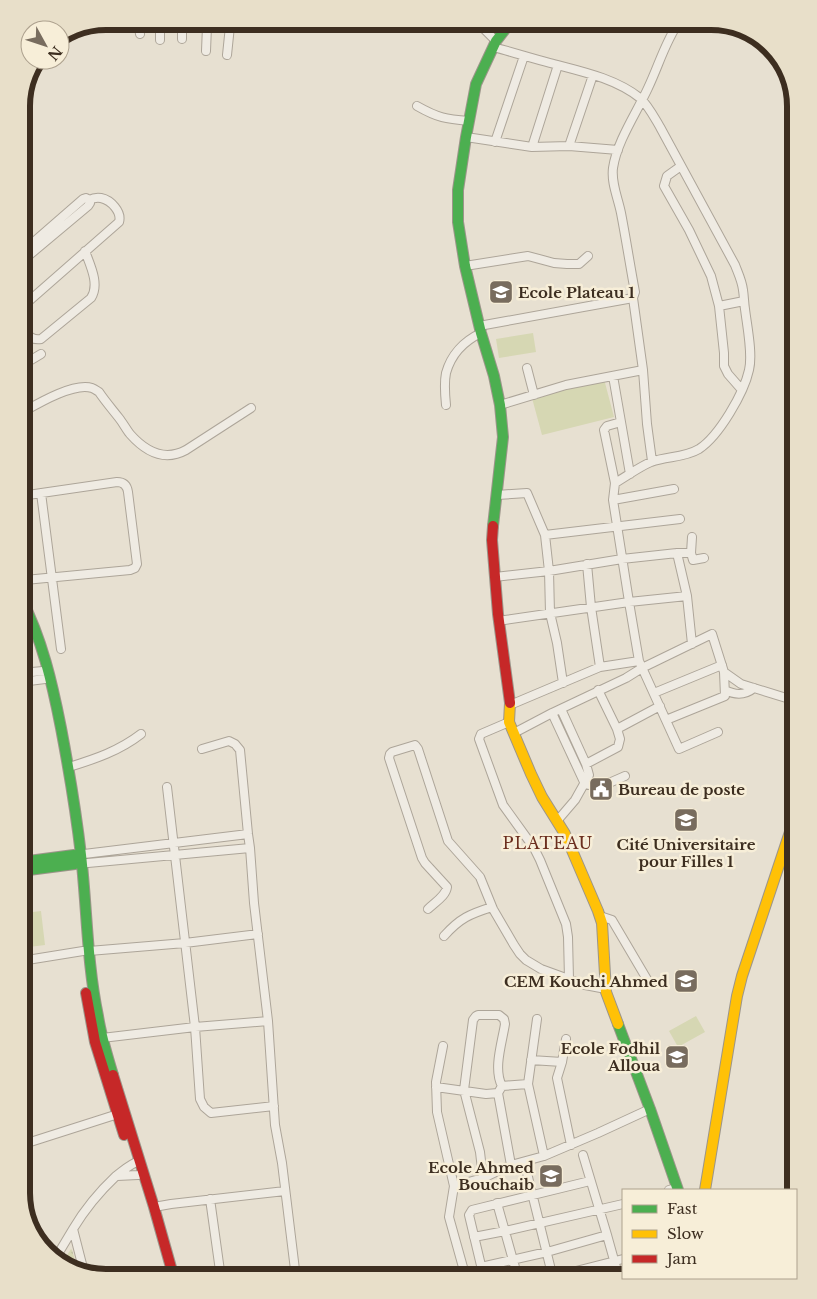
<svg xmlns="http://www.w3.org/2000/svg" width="817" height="1299" font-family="'Libre Baskerville',serif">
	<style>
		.grass { fill: url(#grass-dots) }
		.park { fill: #d6d7b3 }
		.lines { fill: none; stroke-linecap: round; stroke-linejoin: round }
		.street-casing { stroke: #ada599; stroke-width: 10 }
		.fast-casing { stroke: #9c958a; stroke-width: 12 }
		.slow-casing { stroke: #9c958a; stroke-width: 12 }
		.jam-casing { stroke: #9c958a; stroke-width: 12 }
		.street { stroke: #efebe3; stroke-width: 8 }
		.fast { stroke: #4caf50; stroke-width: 10 }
		.slow { stroke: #ffc107; stroke-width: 10 }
		.jam { stroke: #c62828; stroke-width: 10 }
		.labels { text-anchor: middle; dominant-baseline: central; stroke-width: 5; stroke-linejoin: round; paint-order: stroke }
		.poi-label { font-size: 15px; font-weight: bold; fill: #3d2e20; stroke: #f7eed8; text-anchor: end }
		.neighbourhood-label { font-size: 16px; letter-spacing: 1px; fill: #6b2e1e; stroke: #f7eed8 }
		.rim { fill: none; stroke: #3d2e20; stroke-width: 6 }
	</style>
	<defs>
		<pattern id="grass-dots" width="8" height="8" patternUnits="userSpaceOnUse" patternTransform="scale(1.25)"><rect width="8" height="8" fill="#d6d7b3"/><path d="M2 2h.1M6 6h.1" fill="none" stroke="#b9b99a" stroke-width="1.8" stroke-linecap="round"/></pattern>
	</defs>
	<rect width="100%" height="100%" fill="#e7e0d1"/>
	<!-- grass -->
	<path class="grass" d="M71,1249l1,1 6,20 -17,-6z"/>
	<!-- park -->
	<path class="park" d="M533,333l3,19 -37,6 -3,-19z
		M604,379l10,38 -72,18 -10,-37z
		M41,911l4,34 -16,2 -4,-34z
		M696,1016l9,16 -27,15 -9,-16z"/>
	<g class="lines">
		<defs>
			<path id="street" d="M479,24l17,17
				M139,27l1,7
				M160,27v13
				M182,39v-12
				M493,47c19,5 38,11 57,16 30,8 65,15 90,35 8,7 14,19 20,29l75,138c3,8 7,16 8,25 1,6 1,13 2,19 2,17 8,45 4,61 -5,23 -30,66 -50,79 -15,9 -32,7 -48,13 -12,5 -24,14 -36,21
				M206,51l1,-25
				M227,55l3,-29
				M417,106c21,12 29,13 52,15
				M466,137l66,10 37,-1 49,4
				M495,142l29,-86
				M569,146l24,-71
				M532,147l26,-82
				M681,166l-14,10 -3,10 25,44 22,46 8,30 5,47v13l4,8 14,16
				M21,262l67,-56 2,-3 -1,-3 -3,-2 -3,1 -62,54
				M465,266l63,-10 26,7 13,1h12l9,-8
				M633,298l10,72 4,54 5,37
				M719,306l25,-5
				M21,308l98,-86c3,-10 -8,-22 -18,-24 -5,-1 -8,0 -12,2
				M479,326l154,-28 2,-6c-5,-27 -9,-53 -14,-79 -3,-15 -10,-30 -8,-45 4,-27 24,-56 35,-80 11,-23 17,-46 31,-66
				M21,328c6,6 11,13 20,11l50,-41c9,-14 -1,-33 -6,-47
				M21,366l20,-12
				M527,368l7,27
				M613,376l8,46 -14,4 -3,4 11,53 -2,17 17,108 9,53 40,88 39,-17
				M446,405c-1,-10 -2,-22 0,-32 5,-18 18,-32 35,-40
				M500,405l66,-20 77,-15
				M21,413c16,-9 53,-31 71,-25 3,1 5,3 7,4 6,9 13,17 20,26 4,5 7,11 11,16 15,17 34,28 56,16l65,-42
				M621,422l9,52
				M41,493l20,156
				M497,495l30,-2 18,42 4,36 1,42 7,30 6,40
				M613,500l61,-11
				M545,535l135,-16
				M692,537l-1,16 2,7 11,-2
				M677,553l10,43 5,48
				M587,564l4,43 9,60
				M495,577l54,-6 73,-12 55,-6h14
				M21,579l4,1 105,-10 5,-2 2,-4 -9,-72c-1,-7 -5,-10 -11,-10l-96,14
				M498,621l131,-19 58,-6
				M21,673l22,-2
				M21,682l24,-3
				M725,690c10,5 19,6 29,-2
				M654,693l68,-28
				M510,705l90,-38 39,-6
				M552,713l33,71 15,3 25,-11
				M666,720l59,-24 -1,-24
				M509,722l-28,12 -2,5 24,66 31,43 6,12 26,64 2,13 1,42
				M617,729l43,-23
				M514,733l38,-20 74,-35 16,-10 70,-34 12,38 17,12 55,17
				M202,749l27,-8 6,3 5,6 8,84 2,14 4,55 14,118 7,104 7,38 14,115
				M586,764l32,-17 2,-8 -3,-10 -19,-39
				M69,767c26,-8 50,-16 72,-33
				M167,787l28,240 5,72 4,8 7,6 63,-7
				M557,821l18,-21 14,-25 -3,-11 -25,-55
				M76,855l172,-21
				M77,864l173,-16
				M428,909c7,-7 18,-13 19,-22l-22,-24 -3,-5 -33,-100 1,-4 2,-2 23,-7 3,4 30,92 32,36 13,32 21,36 6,9 6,6 15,9 44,16 21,4
				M600,916l12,4 36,61
				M444,936c16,-18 26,-22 48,-29
				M89,951l96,-8 73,-9
				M21,961l62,-10
				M537,1019l-9,65 16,72
				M102,1038l93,-11 73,-6
				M566,1039l-4,23 -5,16 14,67
				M443,1046l-7,36 1,30 17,74
				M531,1060l31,2
				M436,1087l50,7 12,-1 4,-7 26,-2
				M498,1093l13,72
				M21,1145l97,-31
				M583,1155l24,80 12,43
				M526,1169l27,109
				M117,1176l21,-1 6,-2
				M483,1178l-3,-26 -16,-62 9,-70 3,-4 2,-1h21l5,4 1,5c-3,19 -12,45 -3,62
				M669,1190l8,-2
				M210,1199l11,79
				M497,1203l21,75
				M154,1207l17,-3 114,-13
				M474,1237l31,-6 118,-27
				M55,1259l18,-30
				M481,1267l66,-15 60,-17
				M84,1272l-11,-43c12,-20 26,-37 43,-53 8,-6 14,-12 23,-15
				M466,1278l-17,-61 5,-31 29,-8 28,-13 33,-9 54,-23 52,-24
				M484,1278l-15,-63 3,-5 118,-29
				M549,1278l74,-19"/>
			<path id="fast" d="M493,526l10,-89 -3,-32 -6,-29 -13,-43 -16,-67 -7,-44v-32l8,-53 10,-53 20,-43 14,-18
				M21,598c21,41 31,84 40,130 8,42 15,84 20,127 6,53 6,108 17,161 3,20 9,39 15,59
				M21,862l53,-7
				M21,871l54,-7
				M618,1024l32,85 28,81"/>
			<path id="slow" d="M510,703l-1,19 22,52 11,23 23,37 33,77 4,12 4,69 12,32
				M705,1190l32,-194 5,-20 54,-162"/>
			<path id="jam" d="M493,526l-1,14 6,74 12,89
				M86,993l9,49 29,93
				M113,1075l41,132 20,71"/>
		</defs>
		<!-- street casing -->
		<use href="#street" class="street-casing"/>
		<!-- fast casing -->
		<use href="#fast" class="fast-casing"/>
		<!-- slow casing -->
		<use href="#slow" class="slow-casing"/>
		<!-- jam casing -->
		<use href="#jam" class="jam-casing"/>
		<!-- street -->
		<use href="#street" class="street"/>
		<!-- fast -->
		<use href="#fast" class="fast"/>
		<!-- slow -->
		<use href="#slow" class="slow"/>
		<!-- jam -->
		<use href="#jam" class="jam"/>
	</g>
	<!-- icons -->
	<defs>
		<symbol id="school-square" viewBox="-11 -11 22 22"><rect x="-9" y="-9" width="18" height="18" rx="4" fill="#786c5e" stroke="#f7eed8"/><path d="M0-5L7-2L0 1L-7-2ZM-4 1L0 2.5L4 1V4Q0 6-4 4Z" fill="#fff"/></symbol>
		<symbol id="civic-square" viewBox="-11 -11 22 22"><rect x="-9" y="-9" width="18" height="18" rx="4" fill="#786c5e" stroke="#f7eed8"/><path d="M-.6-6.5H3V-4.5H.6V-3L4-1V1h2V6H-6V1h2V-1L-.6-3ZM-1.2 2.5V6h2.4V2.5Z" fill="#fff"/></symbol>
		<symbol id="university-square" viewBox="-11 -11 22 22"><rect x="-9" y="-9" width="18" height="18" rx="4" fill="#786c5e" stroke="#f7eed8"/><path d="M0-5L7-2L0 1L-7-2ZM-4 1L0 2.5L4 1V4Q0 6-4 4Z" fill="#fff"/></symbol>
	</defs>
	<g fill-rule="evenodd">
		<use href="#school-square" x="487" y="278" width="28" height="28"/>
		<use href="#civic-square" x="587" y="775" width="28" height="28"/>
		<use href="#university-square" x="672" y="806" width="28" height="28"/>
		<use href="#school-square" x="672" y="967" width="28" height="28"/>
		<use href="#school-square" x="663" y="1043" width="28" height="28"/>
		<use href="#school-square" x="537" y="1162" width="28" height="28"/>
	</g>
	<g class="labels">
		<!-- poi labels -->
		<g class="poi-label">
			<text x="518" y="292" text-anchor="start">Ecole Plateau 1</text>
			<text x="618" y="789" text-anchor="start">Bureau de poste</text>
			<text x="686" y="844" text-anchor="middle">Cité Universitaire<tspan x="686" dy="17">pour Filles 1</tspan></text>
			<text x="668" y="981">CEM Kouchi Ahmed</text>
			<text x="660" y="1048">Ecole Fodhil<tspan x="660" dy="17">Alloua</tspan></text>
			<text x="534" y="1167">Ecole Ahmed<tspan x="534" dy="17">Bouchaib</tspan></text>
		</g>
		<!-- neighbourhood labels -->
		<g class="neighbourhood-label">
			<text x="548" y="843">PLATEAU</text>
		</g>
	</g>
	<!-- crop -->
	<path d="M0 0H817V1299H0ZM106 30H711A76 76 0 0 1 787 106V1193A76 76 0 0 1 711 1269H106A76 76 0 0 1 30 1193V106A76 76 0 0 1 106 30Z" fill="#e8dfc9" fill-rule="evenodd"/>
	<path class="rim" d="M106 30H711A76 76 0 0 1 787 106V1193A76 76 0 0 1 711 1269H106A76 76 0 0 1 30 1193V106A76 76 0 0 1 106 30Z"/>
	<!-- legend -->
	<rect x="622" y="1189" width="175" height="90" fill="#f7eed8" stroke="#ada18e"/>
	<rect x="632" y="1205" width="25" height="8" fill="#4caf50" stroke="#ada18e"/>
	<text x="667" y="1214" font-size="15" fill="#3d2e20">Fast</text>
	<rect x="632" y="1230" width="25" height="8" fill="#ffc107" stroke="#ada18e"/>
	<text x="667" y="1239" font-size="15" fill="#3d2e20">Slow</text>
	<rect x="632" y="1255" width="25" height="8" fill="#c62828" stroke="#ada18e"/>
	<text x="667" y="1264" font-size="15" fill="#3d2e20">Jam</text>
	<!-- north arrow -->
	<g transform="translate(45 45) rotate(130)"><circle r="24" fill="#f7eed8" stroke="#ada18e"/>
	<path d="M0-4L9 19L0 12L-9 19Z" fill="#786c5e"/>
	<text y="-8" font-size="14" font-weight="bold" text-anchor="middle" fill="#3d2e20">N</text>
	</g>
</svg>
